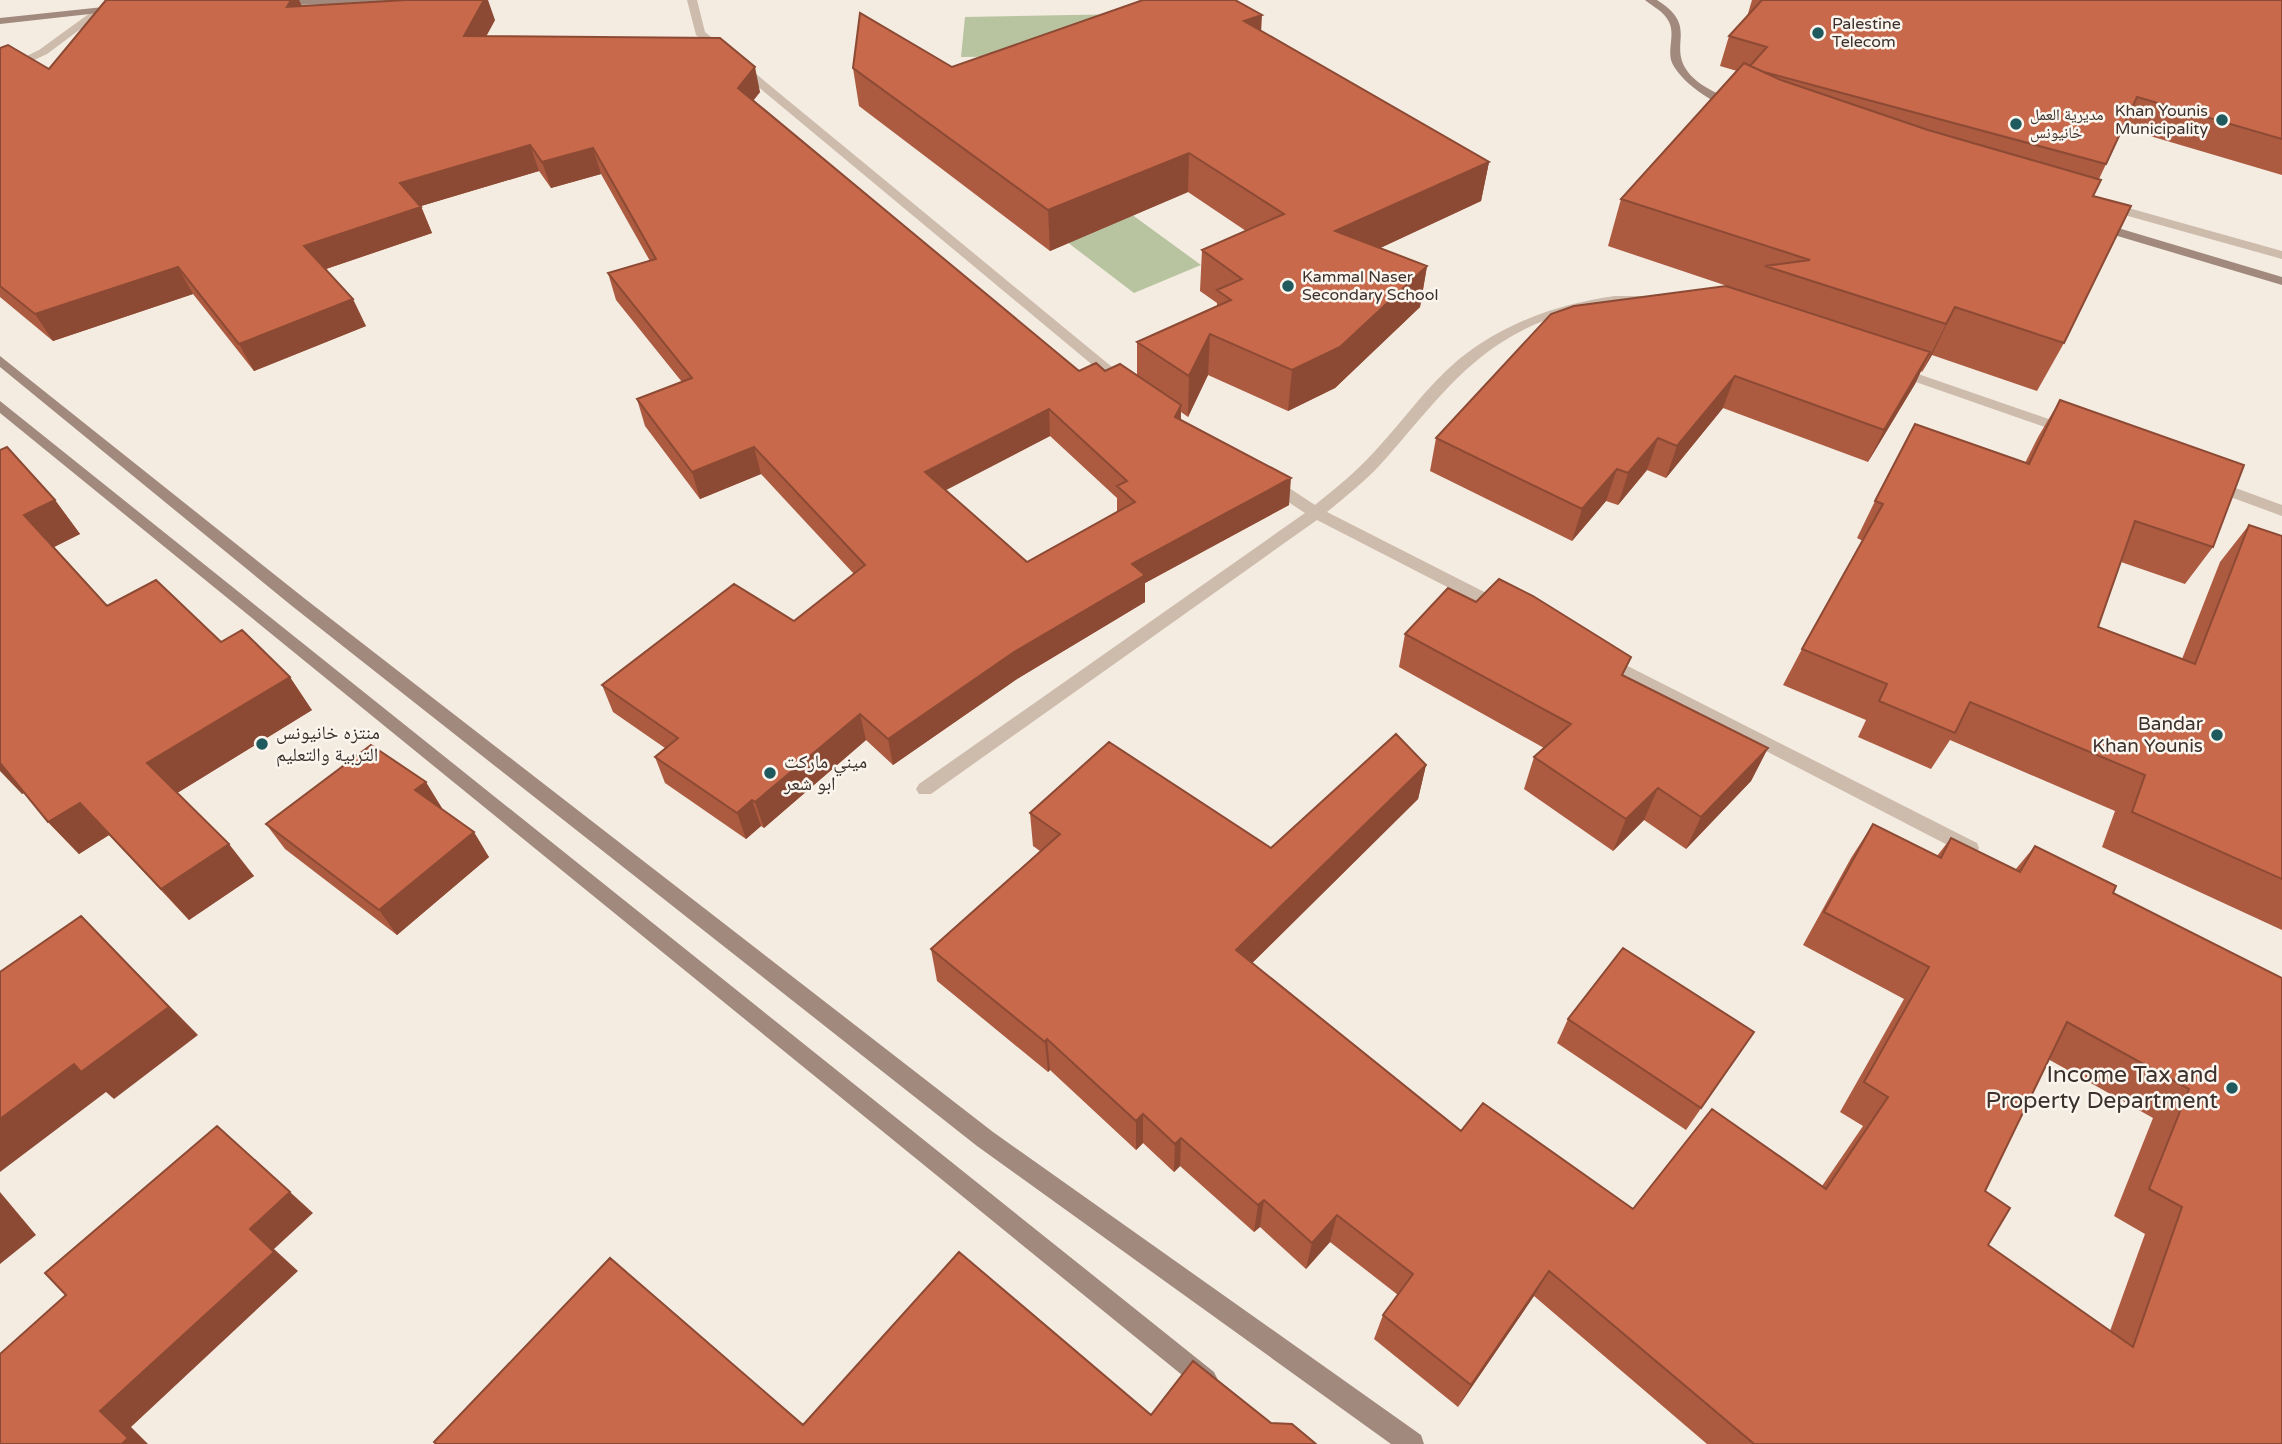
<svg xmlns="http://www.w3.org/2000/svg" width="2282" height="1444" font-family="'Varela Round','Noto Naskh Arabic',sans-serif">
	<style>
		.green { fill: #b8c4a0 }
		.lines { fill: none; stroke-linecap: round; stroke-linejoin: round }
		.service { fill: #cdbbac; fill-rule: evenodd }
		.secondary { fill: #a18a7d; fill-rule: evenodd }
		.wall { fill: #ac5a40; fill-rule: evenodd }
		.shaded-wall { fill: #8c4a34 }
		.building { fill: #c8694b; stroke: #8c4a34; stroke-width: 2; fill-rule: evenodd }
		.poi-dot { fill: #1f5a5e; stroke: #fbf5ee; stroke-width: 2.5 }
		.labels { text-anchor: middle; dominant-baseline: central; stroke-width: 5; stroke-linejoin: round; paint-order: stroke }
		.far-poi-label { font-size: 16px; fill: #3b302b; stroke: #fbf5ee; text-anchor: start }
		.poi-label { font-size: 19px; fill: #3b302b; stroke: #fbf5ee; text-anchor: start }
		.near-poi-label { font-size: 23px; fill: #3b302b; stroke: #fbf5ee; text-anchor: end }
	</style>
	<rect width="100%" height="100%" fill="#f4ebe1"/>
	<!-- green -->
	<path class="green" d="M1128,14l2,41 -169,2 4,-40z
		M1094,187l107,78 -67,28 -105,-80z"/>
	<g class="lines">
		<!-- service -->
		<path class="service" d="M687,0h10l8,32 424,349v6h-10l-423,-352z
			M97,8l9,2 -59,44 -47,22v-7l39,-19z
			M2107,202l175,49v8l-179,-50v-6z
			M1615,296h28l7,4c-9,7 -25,4 -36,5 -36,2 -71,13 -102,31 -56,32 -90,83 -133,130 -16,17 -34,31 -52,46l179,91 2,4 -2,4h-12l-177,-91 -386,274h-12l-3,-5 3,-5 386,-271 -41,-27 -3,-4 3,-4h10l41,27c21,-17 42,-34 60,-54 28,-30 51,-64 83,-91 46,-37 99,-56 157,-64z
			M1895,366l177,61 2,3 -2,3h-10l-172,-60 -2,-3z
			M2211,479l71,26v11l-76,-28 -3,-4z
			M1606,655l371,188 2,5 -2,5 -7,3 -7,-3 -363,-188 -2,-4 2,-4z"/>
		<!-- secondary -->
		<path class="secondary" d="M279,0h127l1,1 -5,3 -127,1 -1,-2z
			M1645,0h12c43,27 10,44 31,72 12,16 35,23 52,32v4c-20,3 -63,-28 -69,-48 -3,-13 4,-26 -2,-38 -5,-11 -16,-15 -24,-22z
			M122,5l5,3 -1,2 -126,14v-6z
			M2098,222l184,55v8l-188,-56 -2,-3z
			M0,356l304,242 689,534 428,303 3,9h-33l-414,-298 -685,-540 -292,-239z
			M0,401l1214,971 4,8 -4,8 -8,4 -8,-4 -1198,-975z"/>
	</g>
	<!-- wall -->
	<path class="wall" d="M106,0h193l3,6 193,14 -9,16 274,56 -7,9 326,270h26l32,4v-33l80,-36v-3l-17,-12 2,-41 44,-19 -58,-39 -138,59 -191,-145 -6,-38 99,-1 309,-36 228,131 -8,39 -101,47 47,18 -7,41 -85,81 -47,23 -80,-36 -20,42 -7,-5v8l108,85 -144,78v19l-128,77 -124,86 -27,-25 -102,88 -3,-2 -15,13 -81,-56 -10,-26 10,-9 -52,-36 -11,-27 192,-64 60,-47 -93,-100 -61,25 -55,-73 -8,-27 45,-17 -66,-82 -8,-27 42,-12 -49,-87 -50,14 -12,-17 -118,35 11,27 -106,36 40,57 -112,45 -61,-77 -140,47 -53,-44v-249l49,21zM1050,436l67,62v14l-90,50 -82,-72z
		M1752,0h530v175l-159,-47 -24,51 -6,17 -29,147 -27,48 -105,-36 -10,17 -1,-1 -6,13 -47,78 -145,-54 -57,70 -19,-8 -29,35 -12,-4 -34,40 -142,-70 6,-33 318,-143 -146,-49 13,-47 116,-128 -17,-5 9,-30 18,-19z
		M2060,400l153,147 -28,37 -64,-22 -23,65 84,32 38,-97 29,-37 33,11v394l-180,-83 13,-36 -165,-71 -19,29 -73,-32 8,-17 -83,-35 19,-36 61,-108 -6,-3 18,-37 150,-38 13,-26z
		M55,500l25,34 -26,13 53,59 114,36 91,68 -135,83 77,83 -65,44 -80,-85 -30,19 -31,-32 -24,-29 -2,1z
		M1405,634l219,42 144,72 -17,33 -65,68 -42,-29 -31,31 -89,-62 10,-32 10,-9 -145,-81z
		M1426,765l-8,34 -166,164 209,168 172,78 189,-23 41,-60 -23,-14 64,-113 -101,-54 48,-87 22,-34 64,32 14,-18 64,32 20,-24 78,47 169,85v466h-575l-173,-148 -76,111 -84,-68 9,-24 15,-20 -68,-53 -24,27 -46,-42 -6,5 -74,-66 -6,6 -31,-29 -7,7 -86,-80 -2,2 -111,-91 -6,-32 109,-98 -7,-5 -3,-33 241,35zM2048,1059l105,59 -39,98 31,18 -35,97 -122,-86 -3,-54z
		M442,808l-1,1 48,48 -92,78 -112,-86 -19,-25z
		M1568,1019l186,13 -68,98 -129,-87z"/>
	<!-- shaded-wall -->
	<path class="shaded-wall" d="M291,0h8l8,17 -20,-10z
		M484,0h4l7,20 -22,41 -9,-25z
		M1262,15l-2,37 -16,-31z
		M755,67l5,25 -17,21 -5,-25z
		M530,145l9,26 -128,38 -11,-26z
		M593,148l8,26 -50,14 -9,-26z
		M1189,153l-1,39 -138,59 -2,-41z
		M1489,162l-8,39 -150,70 4,-40z
		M421,207l11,26 -115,39 -13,-26z
		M1427,266l-7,41 -85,81 -47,23 4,-41z
		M178,267l15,27 -140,47 -18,-27z
		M353,299l13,27 -112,45 -15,-27z
		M1955,307l-23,48 -10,17 24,-48z
		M1210,334l-2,41 -20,42 1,-41z
		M1930,352l-15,32 -47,78 16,-32z
		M1735,376l-12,32 -57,70 11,-32z
		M1181,405l-1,27 -5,-15z
		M1049,409l1,27 -121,63 -4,-27z
		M1658,438l-11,32 -29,35 10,-32z
		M754,447l7,27 -61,25 -8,-27z
		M1617,469l-11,32 -34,40 10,-32z
		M1291,478l-2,27 -144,78v19l-128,77 -124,86 -5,-26 244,-175z
		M55,500l25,34 -30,15 -26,-34z
		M290,677l22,33 -138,85 -27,-32z
		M860,714l6,26 -102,88 -9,-26z
		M1768,748l-17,33 -65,68 15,-32z
		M0,762l27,29 -5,3 -22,-23z
		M1426,765l-8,34 -185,183 3,-32z
		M426,782l16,26 -11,8 -16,-26z
		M1658,788l-14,32 -31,31 13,-32z
		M752,800l9,26 -15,13 -9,-26z
		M80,803l29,32 -30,19 -31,-32z
		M474,832l15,25 -92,78 -18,-25z
		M229,844l25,32 -65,44 -28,-31z
		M81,916l117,119 -84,64 -8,-7 -106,80v-53z
		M1047,1039l3,31 -2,2 -3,-30z
		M1143,1114v29l-7,7v-29z
		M1181,1138l-1,28 -6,6 1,-28z
		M0,1192l36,43 -36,29z
		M290,1192l23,21 -39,36 24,22 -167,156 17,17h-26l-22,-33 150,-182z
		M1264,1200l-4,27 -6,5 4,-27z
		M1337,1215l-7,27 -24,27 6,-26z
		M1549,1271l-15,25 -76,111 13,-22z"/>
	<!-- building -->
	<path class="building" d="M106,0h185l-4,7 119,-7h78l-20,36 256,2 35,29 -17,21 341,283 17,-8 9,8 15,-7 61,41 -6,12 116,61 -159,86 13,11 -131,77 -126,87 -28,-25 -105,88 -3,-2 -15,13 -82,-56 23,-19 -76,-53 132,-101 60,37 71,-56 -111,-118 -62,25 -55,-73 55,-21 -84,-105 48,-14 -63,-111 -51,14 -12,-17 -130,38 21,24 -117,39 49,53 -114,45 -61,-77 -143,47 -35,-28v-238l8,-3 41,24zM1049,409l78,72 -10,5 18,16 -108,60 -102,-90z
		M1143,0h92l27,15 -18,6 245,141 -154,69 92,35 -87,81 -48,23 -82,-36 -21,42 -52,-34 94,-42 -14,-10 25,-11 -40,-29 82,-36 -95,-61 -141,57 -195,-142 7,-55 92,54z
		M1762,0h520v139l-145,-42 -31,67 -342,-92 -14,-6 17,-19 -38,-11z
		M1744,63l37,17 147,50 173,50 -8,16 38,10 -67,137 -109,-36 -9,17 -181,-58 45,-6 -189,-61z
		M1726,286l204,66 -46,78 -149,-54 -58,70 -19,-8 -30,35 -11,-4 -35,40 -146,-71 115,-124 23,-8z
		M2060,400l184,65 -31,82 -78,-26 -37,106 97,37 54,-139 33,11v343l-150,-67 13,-37 -175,-73 -15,31 -76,-32 8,-17 -85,-35 81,-145 -8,-3 40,-77 114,40z
		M7,447l48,53 -31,15 83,91 49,-26 65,62 21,-12 48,47 -143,86 82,81 -68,45 -81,-86 -32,19 -48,-59v-313z
		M1499,579l34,17 98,61 -9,18 146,73 -67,69 -43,-29 -32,31 -92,-62 37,-33 -166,-90 43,-46 28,14z
		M1396,734l30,31 -190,185 225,181 22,-28 150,106 79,-100 114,80 62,-92 -24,-15 65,-115 -105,-55 49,-88 68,34 10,-20 69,34 15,-26 81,40 -3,7 169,85v466h-529v-1l-204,-172 -78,114 -88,-70 30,-41 -76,-59 -25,28 -48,-43 -6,5 -77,-67 -6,6 -32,-30 -7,7 -89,-82 -2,3 -114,-93 129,-115 -30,-21 79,-71 162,106zM2067,1022l122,67 -40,100 33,18 -49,140 -145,-102 22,-37 -25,-17z
		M371,745l55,37 -11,8 59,42 -95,78 -113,-86z
		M81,916l88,91 -88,65 -7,-8 -74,55v-147z
		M1623,948l131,84 -53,76 -133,-89z
		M217,1126l73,66 -40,37 24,23 -174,159 28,27 -6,6h-122v-90l66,-59 -21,-22z
		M959,1252l192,163 42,-54 78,62 21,1 24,20h-880l-2,-2 176,-184 193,167z"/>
	<!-- markers -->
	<g class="poi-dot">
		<circle cx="1818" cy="33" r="7"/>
		<circle cx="2222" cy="120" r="7"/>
		<circle cx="2016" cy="124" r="7"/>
		<circle cx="1288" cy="286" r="7"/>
		<circle cx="2217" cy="735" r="7"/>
		<circle cx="262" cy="744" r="7"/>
		<circle cx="770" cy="773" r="7"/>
		<circle cx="2232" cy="1088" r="7"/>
	</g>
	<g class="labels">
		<!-- far-poi labels -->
		<g class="far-poi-label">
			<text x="1832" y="24">Palestine<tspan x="1832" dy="18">Telecom</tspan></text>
			<text x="2208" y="111" text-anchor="end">Khan Younis<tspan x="2208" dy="18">Municipality</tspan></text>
			<text x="2030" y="115">مديرية العمل<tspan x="2030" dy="18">خانيونس</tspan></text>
			<text x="1302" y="277">Kammal Naser<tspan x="1302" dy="18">Secondary School</tspan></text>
		</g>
		<!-- poi labels -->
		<g class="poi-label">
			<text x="2203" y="724" text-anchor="end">Bandar<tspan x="2203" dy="22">Khan Younis</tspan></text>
			<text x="276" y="733">منتزه خانيونس<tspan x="276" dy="22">التربية والتعليم</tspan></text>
			<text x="784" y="762">ميني ماركت<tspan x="784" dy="22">ابو شعر</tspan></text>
		</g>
		<!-- near-poi labels -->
		<g class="near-poi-label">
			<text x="2218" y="1075">Income Tax and<tspan x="2218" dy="26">Property Department</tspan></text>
		</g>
	</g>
</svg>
